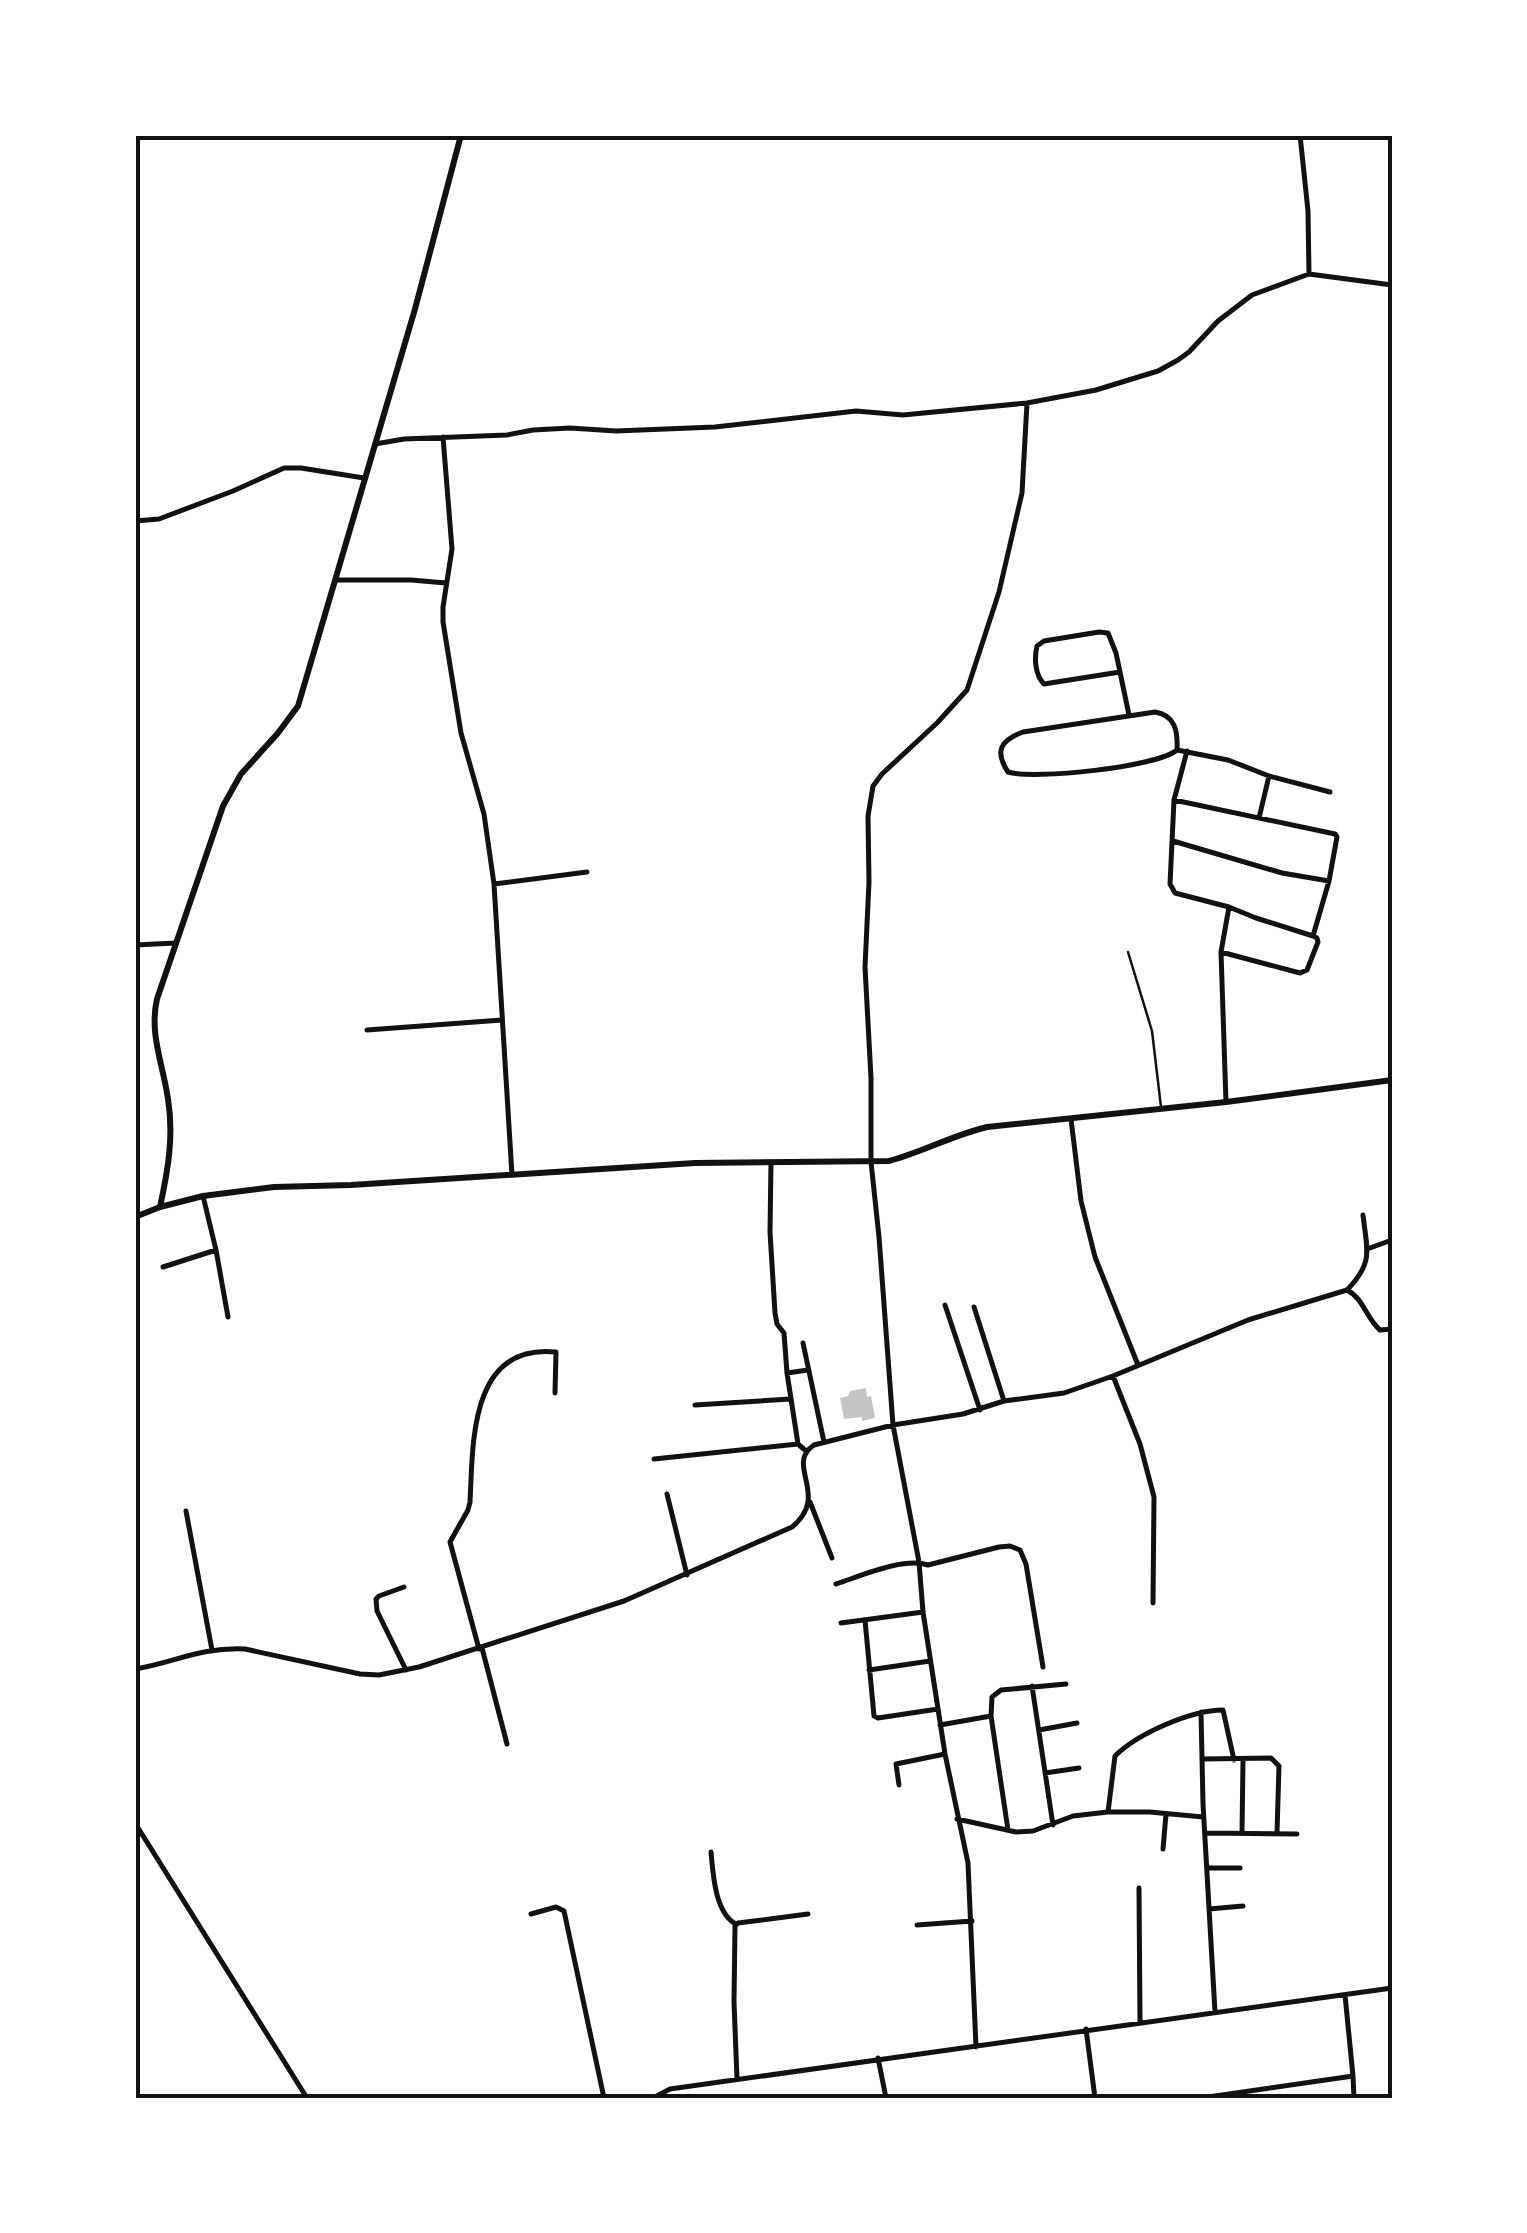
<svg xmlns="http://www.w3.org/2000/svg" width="1527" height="2233" font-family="'PT Sans Narrow',sans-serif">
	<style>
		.building { fill: #c4c4c4 }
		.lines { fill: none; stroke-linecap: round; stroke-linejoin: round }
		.service { stroke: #111; stroke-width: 2.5 }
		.minor { stroke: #111; stroke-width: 5 }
		.tertiary { stroke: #111; stroke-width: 6 }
		.secondary { stroke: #111; stroke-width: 6 }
		.neatline { fill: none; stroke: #111; stroke-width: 4 }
	</style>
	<rect width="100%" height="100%" fill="#fff"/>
	<!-- building -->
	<path class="building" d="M866,1388l1,9 4,-1 4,22 -13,3v-4l-18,2 -4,-21 8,-2 2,-5z"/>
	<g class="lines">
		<!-- service -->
		<path class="service" d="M1128,952l24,79 9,76"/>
		<!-- minor -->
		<path class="minor" d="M1300,135l8,76 1,63 83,11
			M443,437l9,112 -9,58v15l18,111 23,81 10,70 18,291
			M375,444l29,-5 103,-4 26,-5 37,-2 46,3 99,-4 141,-16 47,4 124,-12 69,-13 62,-19 20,-11 11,-8 29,-31 34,-26 57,-21
			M135,521l24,-2 74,-28 51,-23h17l63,10
			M336,580h75l35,3
			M1120,672l-76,12c-9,-9 -10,-26 -7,-38l7,-5 55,-9 9,1 8,20 13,62
			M1177,750c1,-19 -2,-35 -22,-38l-132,20c-22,8 -29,19 -15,40 26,8 149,-5 169,-22l51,10 41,16 61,16
			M1187,751l-13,49 -4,84 5,9 54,14 -8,45 5,150
			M1174,800l161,34 2,3 -8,44 -16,55 4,2 1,4 -11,28 -7,3 -79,-21
			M1259,818l10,-42
			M1173,841l109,32 47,8
			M494,884l93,-12
			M1229,907l27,11 57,18
			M135,945l41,-2
			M367,1030l135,-10
			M1071,1119l10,82 14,56 43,108
			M771,1162l-1,70 5,81 2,11 7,9 3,40 11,71 8,7
			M203,1196l13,54 12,67
			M1367,1249l25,-9
			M163,1267l53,-17
			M1347,1290c27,-28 20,-39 16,-75
			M945,1305l35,105
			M974,1307l30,94
			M803,1343l21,99
			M787,1373l21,-3
			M1113,1376l27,68 14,53 -1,106
			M695,1405l95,-6
			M654,1459l144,-15
			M667,1494l20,81
			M810,1502l22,56
			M186,1511l26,139
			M836,1584c25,-8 67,-27 92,-19l71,-18 11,-1 10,4 6,14 17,103
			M404,1587l-25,9 -3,3 1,12 29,59
			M865,1620l9,96 4,2 60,-9
			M841,1623l82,-11
			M482,1648l25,96
			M479,1649l-29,-107 18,-32 2,-8c3,-58 -1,-159 86,-150l-1,41
			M135,1669c41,-7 65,-22 110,-20l115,25 19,1 40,-8 205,-66 168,-74c39,-32 -8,-62 22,-82l79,-20 70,-11 41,-13 60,-8 49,-17 135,-56 99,-30c17,9 19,28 33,40l12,-1
			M869,1670l61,-9
			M1032,1686l21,139
			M1201,1712l2,92 12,208
			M940,1725l51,-9
			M1039,1730l38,-7
			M1203,1759l68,-1 8,8 -2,67
			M1045,1773l34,-5
			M899,1785l-3,-21 49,-10
			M1108,1812l7,-56c22,-22 76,-46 108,-46l11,50
			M957,1819l59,13 17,-1 40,-15 35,-4h42l53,5
			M135,1823l172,275
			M1008,1830l-17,-114 1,-19 9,-7 65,-6
			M1206,1833l91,1
			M1242,1833l1,-72
			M1163,1849l3,-35
			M711,1852c2,22 4,61 25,72
			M1207,1868h33
			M1139,1888l1,135
			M1209,1909l34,-3
			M531,1914l25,-7 8,4 40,187
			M917,1925l55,-4
			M1086,2029l9,69
			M976,2047l-8,-184 -23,-109 -22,-142 -4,-50 -26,-137 -14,-188 -8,-75v-84l-6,-111 4,-85 -1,-66 5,-30 9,-12 55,-51 30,-33 32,-98 23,-99 5,-90
			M878,2058l8,40
			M1353,2076l1,22
			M737,2079l-3,-77 1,-76 3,-3 70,-9
			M653,2098l17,-9c241,-35 482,-66 722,-101
			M1201,2098l152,-22 -8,-81"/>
		<!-- tertiary -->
		<path class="tertiary" d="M160,1207c8,-37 14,-71 8,-108 -5,-35 -19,-65 -11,-100l66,-193 18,-32 37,-41 20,-27 117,-397 46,-174"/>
		<!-- secondary -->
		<path class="secondary" d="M135,1217l25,-10 43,-11 71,-9 77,-2 344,-22 194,-2c34,-9 64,-26 98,-34l239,-25 166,-22"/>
	</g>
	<!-- border -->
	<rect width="1527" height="2233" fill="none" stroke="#ffffff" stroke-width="275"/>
	<rect x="138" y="138" width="1252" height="1958" class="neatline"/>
</svg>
